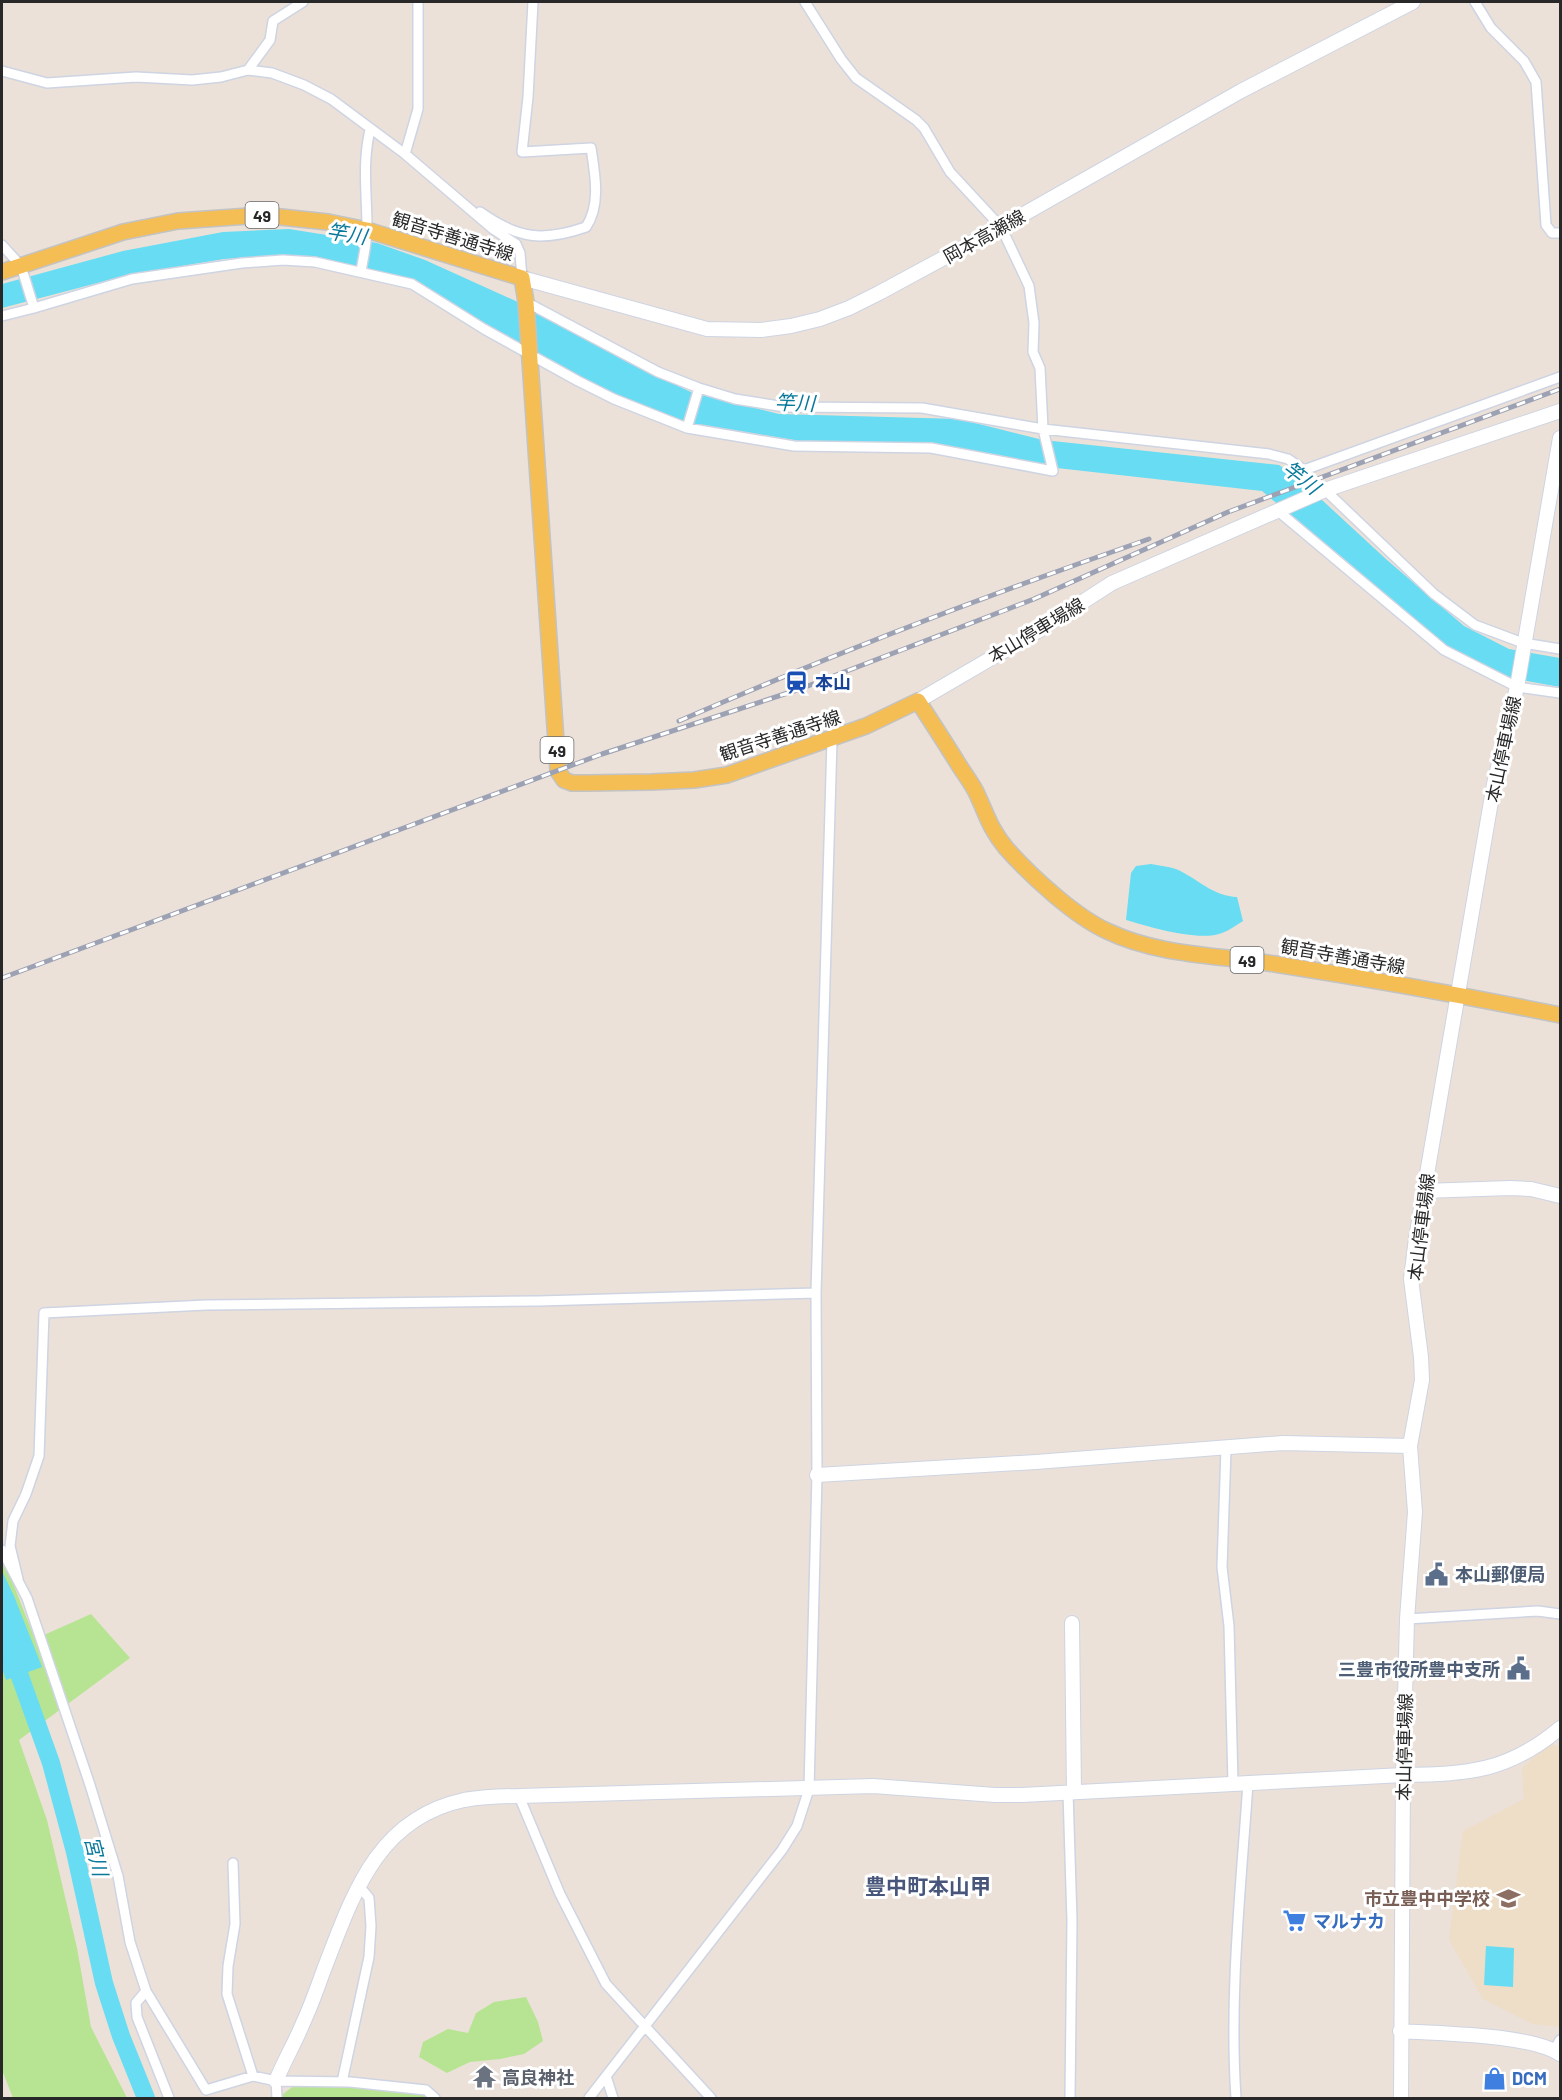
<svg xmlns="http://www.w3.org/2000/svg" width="1562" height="2100" font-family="Barlow,'Noto Sans JP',sans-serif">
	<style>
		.education { fill: #eeddc7 }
		.green { fill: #b7e492 }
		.water { fill: #67dcf2 }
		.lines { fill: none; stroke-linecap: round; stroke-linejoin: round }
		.river { stroke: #67dcf2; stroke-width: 18 }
		.street-casing { stroke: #ced4e2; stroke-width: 12 }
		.secondary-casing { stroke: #ced4e2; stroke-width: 16 }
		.primary-casing { stroke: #c3c3c3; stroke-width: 18 }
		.street { stroke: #fff; stroke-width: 9 }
		.secondary { stroke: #fff; stroke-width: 14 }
		.primary { stroke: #f5be54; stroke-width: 15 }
		.rail-casing { stroke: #9ca2b3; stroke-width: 5 }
		.rail { stroke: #fff; stroke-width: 3; stroke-dasharray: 9; stroke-linecap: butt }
		.labels { text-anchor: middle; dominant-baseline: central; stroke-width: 6; stroke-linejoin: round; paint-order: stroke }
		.shield { fill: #fff; stroke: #686868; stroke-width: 1.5 }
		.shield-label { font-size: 16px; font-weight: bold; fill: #282828 }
		.street-label { font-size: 18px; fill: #282828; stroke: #fff }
		.transit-label { font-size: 18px; font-weight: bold; fill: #164399; stroke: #fff; text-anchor: start }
		.service-label { font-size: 18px; font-weight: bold; fill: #4e5e75; stroke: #fff; text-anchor: start }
		.education-label { font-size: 18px; font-weight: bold; fill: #785e54; stroke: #fff; text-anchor: end }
		.shop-label { font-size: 18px; font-weight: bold; fill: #366cbe; stroke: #fff; text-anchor: start }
		.worship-label { font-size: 18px; font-weight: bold; fill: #5b616d; stroke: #fff; text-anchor: start }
		.water-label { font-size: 20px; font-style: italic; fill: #09799b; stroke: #fff }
		.quarter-label { font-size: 21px; font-weight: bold; fill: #47567a; stroke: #fff }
	</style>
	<rect width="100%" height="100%" fill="#ebe1d9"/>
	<!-- education -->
	<path class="education" d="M1549,1743l11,4v280l-28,-3 -49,-25 -34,-59 14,-109 61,-32 -2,-31z"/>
	<!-- green -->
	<path class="green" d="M2,1560l7,13 26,66 56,-25 39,44 -111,82 28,80 30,128 14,79 36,71h-114l-11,-28z
		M526,1997l12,25 5,19 -19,13 -24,5 -30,3 -23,11 -28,-16 4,-15 25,-13 20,4 8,-20 18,-11z
		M296,2084l127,8 5,6h-146v-3z"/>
	<!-- water -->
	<path class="water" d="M289,229l88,14 48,17 93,42 111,61 66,31h6l78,20 180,5 84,21 236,25 17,11 91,84 77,66 45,23 51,9v29l-56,-10 -58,-32 -184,-154 -205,-23 -128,-24 -117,-1 -128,-21 -87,-36 -76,-41 -105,-62 -97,-26 -37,-2 -58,4 -96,16 -126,33v-24l121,-33 100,-19z
		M1151,864c11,2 24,3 33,9 18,10 31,23 53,24l6,24c-7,4 -13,9 -21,12 -23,9 -72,-6 -96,-13l5,-47 5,-7z
		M2,1571l12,25 28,71 -36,13 -4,-12z
		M1486,1946l28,2 -1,39 -29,-2z"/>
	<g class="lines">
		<!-- river -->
		<path class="river" d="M2,1626l49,137 24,89 29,131 17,53 25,62"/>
		<defs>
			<path id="street" d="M1475,2l16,26 33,33 12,21 10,143 6,8h8
				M248,70l22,-30 3,-19 30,-19
				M2,71l45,12 89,-6 56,3 29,-3 27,-7 24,3 32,12 27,14 74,55 88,75 23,15 4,9 2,25
				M405,154l13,-45v-107
				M480,212c38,27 63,30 106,15 15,-22 9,-53 5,-79l-69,4 6,-55 5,-95
				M2,245l19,21 13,42
				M361,272c2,-14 6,-29 6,-43 0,-34 -5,-66 3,-99
				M526,302l132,70 41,16 36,11 50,8 137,1 121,21 226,25 19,5 16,11 256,-93
				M2,316l32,-8 98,-29 110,-16 41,-3 32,2 97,22 72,45 94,52 36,18 73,29 107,18 137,2 122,23 -10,-42 -3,-61 -7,-16 1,-29 -5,-37 -28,-59 -51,-55 -26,-44 -8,-8 -60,-42 -15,-19 -36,-57
				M687,428l12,-40
				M1325,490l109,104 41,31 48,18 37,6
				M1278,511l166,139 73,37 43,6
				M1226,1449l-4,118 7,59 4,157
				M2,1550l25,48 63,187 28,91 12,66 16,49 -10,12 1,14 32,81
				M18,1579l-8,-33 3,-25 13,-27 13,-38 5,-143 162,-8 333,-4 277,-8
				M1407,1619l131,-8 22,3
				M1068,1792l4,129 -2,177
				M519,1796l41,98 46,90 105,114
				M233,1863l2,61 -7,42 -1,28 26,82 23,5 74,1 76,8 9,8
				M146,1991l60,99 47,-14
				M1554,2050l6,-10
				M606,2076l7,22
				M276,2081l1,17
				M342,2082l27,-125 2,-31 -2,-28 -10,-12
				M589,2098l193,-248 15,-24 12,-37 8,-314 -1,-182 16,-553
				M1236,2098c-7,-104 5,-211 12,-315"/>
			<path id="secondary" d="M522,278l185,51 54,1 30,-4 29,-7 29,-11 30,-15 122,-66 240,-136 172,-89
				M918,701l118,-69 76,-49 213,-93 235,-79
				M1424,1191l86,-3 21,1 29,7
				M817,1475l219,-13 247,-19 127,3
				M1072,1623l2,169
				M1400,2031c40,3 129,3 160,23
				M276,2081c8,-20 19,-38 27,-58 8,-17 14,-34 20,-51 29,-74 52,-153 141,-172 18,-3 37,-4 55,-4l354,-10 122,9h27l381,-20c65,-1 105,-3 157,-47
				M1401,2098l2,-323 4,-156 8,-107 -5,-66 12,-66 -1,-23 -10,-78 5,-41 78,-454 23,-97 43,-249"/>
			<path id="primary" d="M2,272l121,-40 55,-11 84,-6 66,7 39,8 155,48 4,24 32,469 6,9 8,3h16l63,-1 43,-2 33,-5 139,-49 52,-25c13,20 26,40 39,61 6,10 14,20 19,30 11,23 13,35 30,56 24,27 68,68 101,83 52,25 112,24 168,33 96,15 191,32 285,51"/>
		</defs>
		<!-- street casing -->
		<use href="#street" class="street-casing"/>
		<!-- secondary casing -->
		<use href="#secondary" class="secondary-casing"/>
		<!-- primary casing -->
		<use href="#primary" class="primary-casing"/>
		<!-- street -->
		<use href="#street" class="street"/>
		<!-- secondary -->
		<use href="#secondary" class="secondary"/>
		<!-- primary -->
		<use href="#primary" class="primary"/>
		<defs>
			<path id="rail" d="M679,721c154,-67 311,-127 470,-182
				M2,978l600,-224 198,-65 234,-90 194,-87 332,-123"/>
		</defs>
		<!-- rail casing -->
		<use href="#rail" class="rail-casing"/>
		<!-- rail -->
		<use href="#rail" class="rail"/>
	</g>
	<!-- icons -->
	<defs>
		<symbol id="station-bare" viewBox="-9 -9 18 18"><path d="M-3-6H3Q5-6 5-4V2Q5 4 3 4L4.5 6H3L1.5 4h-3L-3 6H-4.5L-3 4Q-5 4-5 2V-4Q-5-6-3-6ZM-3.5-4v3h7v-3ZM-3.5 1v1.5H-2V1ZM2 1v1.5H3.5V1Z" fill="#1a4fb4" stroke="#fff" stroke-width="2.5" paint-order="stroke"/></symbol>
		<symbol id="civic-bare" viewBox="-9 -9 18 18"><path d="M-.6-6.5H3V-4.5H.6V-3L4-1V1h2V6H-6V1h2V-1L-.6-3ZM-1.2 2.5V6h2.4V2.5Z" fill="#5c6f8a" stroke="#fff" stroke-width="2.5" paint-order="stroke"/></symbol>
		<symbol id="school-bare" viewBox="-9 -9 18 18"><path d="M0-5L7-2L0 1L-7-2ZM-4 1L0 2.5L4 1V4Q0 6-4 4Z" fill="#8d6e63" stroke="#fff" stroke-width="2.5" paint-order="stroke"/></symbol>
		<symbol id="supermarket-bare" viewBox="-9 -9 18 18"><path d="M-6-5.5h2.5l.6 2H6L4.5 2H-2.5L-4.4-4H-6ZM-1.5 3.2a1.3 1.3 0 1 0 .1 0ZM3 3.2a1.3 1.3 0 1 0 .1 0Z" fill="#3f7fe0" stroke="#fff" stroke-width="2.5" paint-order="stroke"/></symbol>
		<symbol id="temple-bare" viewBox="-9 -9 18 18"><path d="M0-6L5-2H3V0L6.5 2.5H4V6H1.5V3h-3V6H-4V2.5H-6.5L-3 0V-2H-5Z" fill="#6b7280" stroke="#fff" stroke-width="2.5" paint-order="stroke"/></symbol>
		<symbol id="shop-bare" viewBox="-9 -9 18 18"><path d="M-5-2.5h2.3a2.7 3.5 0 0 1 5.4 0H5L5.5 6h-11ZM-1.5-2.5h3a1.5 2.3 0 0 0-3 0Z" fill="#3f7fe0" stroke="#fff" stroke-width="2.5" paint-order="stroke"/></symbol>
	</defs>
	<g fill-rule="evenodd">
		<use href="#station-bare" x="780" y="666" width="33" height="33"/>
		<use href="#civic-bare" x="1420" y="1558" width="33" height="33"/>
		<use href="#civic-bare" x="1502" y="1652" width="33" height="33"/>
		<use href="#school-bare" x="1492" y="1882" width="33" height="33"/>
		<use href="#supermarket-bare" x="1278" y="1904" width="33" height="33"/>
		<use href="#temple-bare" x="468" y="2060" width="33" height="33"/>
		<use href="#shop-bare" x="1478" y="2062" width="33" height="33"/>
	</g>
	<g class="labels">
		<!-- shield labels -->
		<g class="shield">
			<rect x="245.5" y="202" width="33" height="26" rx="4.5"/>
			<rect x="540.5" y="737" width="33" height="26" rx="4.5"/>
			<rect x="1230.5" y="947" width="33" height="26" rx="4.5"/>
		</g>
		<g class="shield-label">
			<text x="262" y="215">49</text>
			<text x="557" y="750">49</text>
			<text x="1247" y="960">49</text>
		</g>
		<!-- street labels -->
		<g class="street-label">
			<text transform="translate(453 236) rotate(17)">観音寺善通寺線</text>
			<text transform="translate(984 236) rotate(-29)">岡本高瀬線</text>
			<text transform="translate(1036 630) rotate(-31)">本山停車場線</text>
			<text transform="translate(780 735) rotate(-18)">観音寺善通寺線</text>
			<text transform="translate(1503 749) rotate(-78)">本山停車場線</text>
			<text transform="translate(1343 956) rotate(10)">観音寺善通寺線</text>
			<text transform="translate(1421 1227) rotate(-83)">本山停車場線</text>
			<text transform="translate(1404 1747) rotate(-89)">本山停車場線</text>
		</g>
		<!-- transit labels -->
		<g class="transit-label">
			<text x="815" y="682">本山</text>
		</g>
		<!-- service labels -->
		<g class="service-label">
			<text x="1455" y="1574">本山郵便局</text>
			<text x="1500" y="1669" text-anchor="end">三豊市役所豊中支所</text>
		</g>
		<!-- education labels -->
		<g class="education-label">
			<text x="1490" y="1898">市立豊中中学校</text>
		</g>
		<!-- shop labels -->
		<g class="shop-label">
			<text x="1313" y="1921">マルナカ</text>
			<text x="1512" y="2078">DCM</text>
		</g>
		<!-- worship labels -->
		<g class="worship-label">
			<text x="502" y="2077">高良神社</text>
		</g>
		<!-- water labels -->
		<g class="water-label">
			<text transform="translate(347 233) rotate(9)">竿川</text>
			<text transform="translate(795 402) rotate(2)">竿川</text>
			<text transform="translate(1302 477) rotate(38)">竿川</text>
			<text transform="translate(97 1856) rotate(76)">宮川</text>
		</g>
		<!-- quarter labels -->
		<g class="quarter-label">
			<text x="928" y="1885">豊中町本山甲</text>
		</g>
	</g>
	<!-- border -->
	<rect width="1562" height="2100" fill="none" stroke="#282828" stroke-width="6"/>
</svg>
